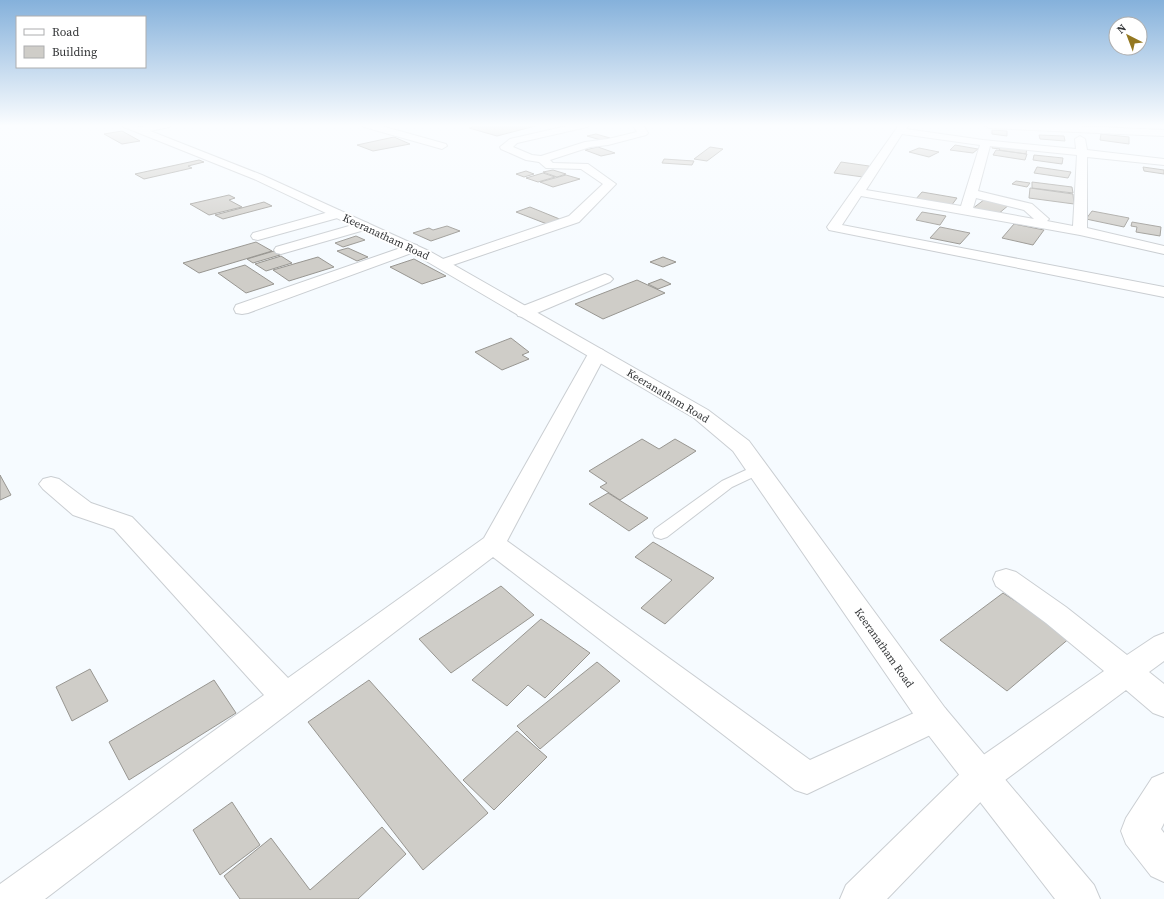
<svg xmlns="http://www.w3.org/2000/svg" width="1164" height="899" font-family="'Source Serif 4',serif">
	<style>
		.building { fill: #cfcdc8; stroke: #989691 }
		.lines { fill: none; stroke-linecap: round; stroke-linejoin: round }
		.service-casing { stroke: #caced2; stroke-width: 2 }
		.minor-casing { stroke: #caced2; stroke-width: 2 }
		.tertiary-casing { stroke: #caced2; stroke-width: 2 }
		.service { fill: #fff; fill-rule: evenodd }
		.minor { fill: #fff; fill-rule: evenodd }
		.tertiary { fill: #fff; fill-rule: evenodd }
		.labels { text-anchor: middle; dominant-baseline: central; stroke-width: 4; stroke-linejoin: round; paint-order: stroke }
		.street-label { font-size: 11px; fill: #323436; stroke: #fff }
	</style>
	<rect width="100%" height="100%" fill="#f6fbff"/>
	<!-- building -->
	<path class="building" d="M481,125h58l-42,11 -28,-8z
		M1091,125h27l-2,4z
		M992,130l15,1v5l-15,-2z
		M122,131l18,10 -18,3 -18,-10z
		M596,134l14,4 -9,2 -14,-4z
		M1101,134l28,3v7l-29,-4z
		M1039,135l25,1 1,5 -25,-2z
		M394,137l16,7 -37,7 -16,-6z
		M993,144l34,4 -1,6 -27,-4 1,-1 -8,-1z
		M955,145l23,4 -5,4 -23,-3z
		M598,147l17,6 -14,3 -16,-6z
		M710,147l13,2 -16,12 -13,-2z
		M919,148l20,4 -10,5 -20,-5z
		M996,150l31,4 -2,6 -32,-5z
		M1034,155l29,3 -1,6 -29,-4z
		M664,159l30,2 -2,4 -30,-2z
		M199,160l5,2 -16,4 4,2 -13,3 -35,8 -9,-5z
		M841,162l28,4 -6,11 -29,-4z
		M1037,167l34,5 -3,6 -34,-5z
		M1143,167l21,3v4l-20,-3z
		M553,170l13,4 -9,3 -14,-5z
		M526,171l8,3 -10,3 -8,-3z
		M543,173l12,4 -17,5 -12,-4z
		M566,175l14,4 -27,8 -13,-5z
		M1016,181l14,2 -3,4 -15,-3z
		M1032,182l40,5 1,6 -41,-5z
		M1030,188l43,6 1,10 -45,-6z
		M922,192l35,6 -6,8 -36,-6z
		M229,195l6,3 -6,2 13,7 -33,8 -19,-11z
		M985,199l25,5 -13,11 -25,-6z
		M264,202l8,4 -49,13 -8,-4z
		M530,207l32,13 -15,4 -31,-12z
		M1092,211l37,7 -5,9 -38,-8z
		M922,212l24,4 -6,9 -24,-5z
		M1132,222l29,5 -1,9 -24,-4 1,-5 -6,-1z
		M1014,224l30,6 -11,15 -31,-7z
		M447,226l13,5 -29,10 -18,-8 16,-5 4,2z
		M940,227l30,6 -10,11 -30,-6z
		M356,236l9,4 -22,7 -8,-4z
		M256,242l16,9 -73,22 -16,-10z
		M348,248l20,9 -11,4 -20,-10z
		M274,251l6,4 -27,8 -6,-4z
		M281,256l11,7 -26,8 -11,-7z
		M318,257l16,10 -45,14 -16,-11z
		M663,257l13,5 -13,5 -13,-5z
		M414,259l32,17 -24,8 -32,-17z
		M245,265l29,19 -28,9 -28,-20z
		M661,279l10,5 -13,5 -10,-5z
		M637,280l28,13 -62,26 -28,-15z
		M511,338l18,14 -7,3 7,4 -27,11 -27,-18z
		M642,439l17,10 16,-10 21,12 -76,49 -20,-13 7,-4 -18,-12z
		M0,475l11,20 -11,5z
		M608,493l40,25 -19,13 -40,-27z
		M653,542l61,36 -49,46 -24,-16 31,-28 -37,-23z
		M501,586l33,29 -83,58 -32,-34z
		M1003,593l68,44 -64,54 -67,-51z
		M541,619l49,34 -45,45 -17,-13 -21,21 -35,-26z
		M597,662l23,19 -80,68 -23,-23z
		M90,669l18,32 -36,20 -16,-34z
		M214,680l22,33 -107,67 -20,-38z
		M369,680l119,133 -65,57 -115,-148z
		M517,731l30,26 -53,53 -31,-30z
		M232,802l28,43 -40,30 -27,-45z
		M382,827l24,27 -48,45h-118l-16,-23 47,-38 39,52z"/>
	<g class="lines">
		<defs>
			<path id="service" d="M759,464l5,2 2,3 -2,3 -32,15 -65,50 -6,2 -6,-2 -2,-4 2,-4 67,-48z"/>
			<path id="minor" d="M151,125h20l-2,2 -29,6 -5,-3 2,-2z
				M362,125h16l68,19 1,2 -5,3 -78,-22z
				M571,125h18l-2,2 -70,16 -4,4 19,8 9,1 44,-14 23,-3 29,-7 -4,-7h10l5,8 -2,2 -38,10 -18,2 -40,13 3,3 35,1 28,20 -37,38 -132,45 -5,1 -5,-1 -2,-3 2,-3 132,-45 34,-32 -22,-15 -35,-1 -7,-6 -13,-2 -25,-11 -1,-2 10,-8z
				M899,125h10l-3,4 77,11 93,9 -1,-10 5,-3 5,3 2,11 77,9v6l-77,-8v71l77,18v8l-84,-19 -219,-39 -19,29 322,62v10l-335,-67 -2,-3zM902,134l78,11 -19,61 -95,-16zM990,146l87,9 -4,71 -26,-5 2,-2 -17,-15 -54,-13zM976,198l48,12 10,9 -61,-11z
				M984,125h68l112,5v6l-175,-8z
				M336,210l5,1 1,3 -1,3 -83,23 -5,-1 -2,-3 2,-3z
				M363,222l5,1 2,3 -2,3 -87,25 -5,-1 -2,-3 2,-3z
				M412,244l5,1 2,3 -2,3 -169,62 -6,1 -6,-1 -2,-4 2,-4z
				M605,274l5,2 3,3 -3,3 -80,34 -6,1 -6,-1 -2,-4 2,-4z
				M597,348l6,2 3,4 -99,187 303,219 124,-56 11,4 5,10 -5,10 -138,66 -12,-4 -302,-233 -448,342h-45v-15l264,-189 -150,-166 -41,-14 -30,-26 -4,-5 4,-5 8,-2 8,2 32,24 41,14 156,161 196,-140 104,-184 3,-4z
				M1006,569l10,3 50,35 61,48 27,-18 10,-4v28l-15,11 15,12v33l-11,-4 -27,-23 -133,99 -106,110h-47l6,-14 123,-120 135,-94 -58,-48 -50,-37 -3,-7 3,-7z
				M1164,773v50l-3,6 3,4v49l-13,-6 -25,-32 -5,-13 5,-13 26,-40z"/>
			<path id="tertiary" d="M122,125h13l127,50 169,77 277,158 41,31 196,267 149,177 6,14h-45l-132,-171 -190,-277 -39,-33 -273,-160 -167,-79 -130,-52z"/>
		</defs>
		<!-- service casing -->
		<use href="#service" class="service-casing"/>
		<!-- minor casing -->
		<use href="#minor" class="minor-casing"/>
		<!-- tertiary casing -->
		<use href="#tertiary" class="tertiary-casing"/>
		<!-- service -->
		<use href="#service" class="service"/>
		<!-- minor -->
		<use href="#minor" class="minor"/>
		<!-- tertiary -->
		<use href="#tertiary" class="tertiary"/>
	</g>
	<!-- sky -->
	<linearGradient id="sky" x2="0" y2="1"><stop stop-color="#85b1db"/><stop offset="0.5" stop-color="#fbfdff"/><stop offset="1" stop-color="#fbfdff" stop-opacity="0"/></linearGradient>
	<rect width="1164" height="251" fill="url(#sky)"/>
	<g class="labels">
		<!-- street labels -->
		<g class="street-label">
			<text transform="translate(386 237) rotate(25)">Keeranatham Road</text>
			<text transform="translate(668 396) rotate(31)">Keeranatham Road</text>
			<text transform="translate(884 648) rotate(55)">Keeranatham Road</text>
		</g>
	</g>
	<!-- legend -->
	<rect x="16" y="16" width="130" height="52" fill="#ffffff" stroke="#adaeaf"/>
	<rect x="24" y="29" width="20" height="6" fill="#ffffff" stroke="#adaeaf"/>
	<text x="52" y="36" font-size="12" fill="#323436">Road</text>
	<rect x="24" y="46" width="20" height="12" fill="#cfcdc8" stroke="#adaeaf"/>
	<text x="52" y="56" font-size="12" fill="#323436">Building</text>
	<!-- north arrow -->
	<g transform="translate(1128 36) rotate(318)"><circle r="19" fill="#ffffff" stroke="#adaeaf"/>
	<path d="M0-3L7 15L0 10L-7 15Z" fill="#947820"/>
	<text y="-6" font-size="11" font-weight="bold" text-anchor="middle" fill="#323436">N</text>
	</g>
</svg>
